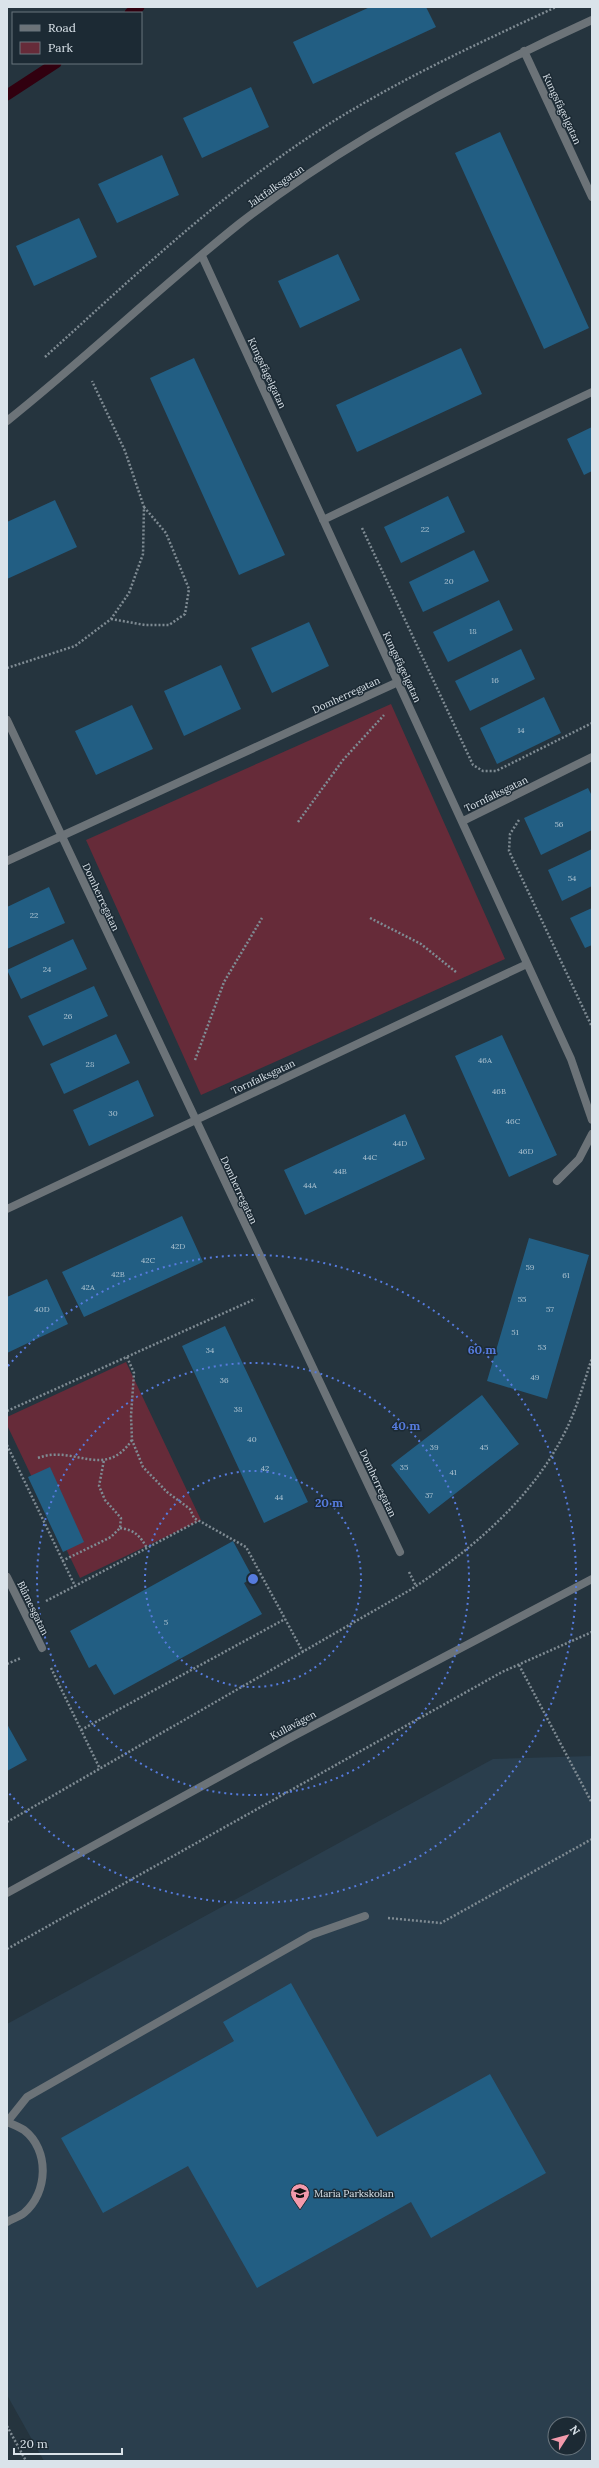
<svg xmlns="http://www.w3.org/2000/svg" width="599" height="2468" font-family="Lora,serif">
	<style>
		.built { fill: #2a3e4d; fill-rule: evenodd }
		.green { fill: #662b39 }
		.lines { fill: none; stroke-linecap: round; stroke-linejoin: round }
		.stream { stroke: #31000f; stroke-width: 11 }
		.building { fill: #225e83 }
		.path { stroke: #7f8b93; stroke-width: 2.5; stroke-dasharray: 2 2; stroke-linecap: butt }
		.service { stroke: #6c7378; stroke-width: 8 }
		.minor { stroke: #6c7378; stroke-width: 8 }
		.tertiary { stroke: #6c7378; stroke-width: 8 }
		.ring { fill: none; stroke: #567bdd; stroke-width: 2; stroke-dasharray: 2 4 }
		.labels { text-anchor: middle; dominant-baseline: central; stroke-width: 3; stroke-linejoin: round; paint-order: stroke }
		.number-label { font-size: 8px; fill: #acc2d0 }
		.street-label { font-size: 10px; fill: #dae3ea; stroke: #1c2a34 }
		.poi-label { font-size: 10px; fill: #dae3ea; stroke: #1c2a34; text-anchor: start }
		.centre { fill: #567bdd; stroke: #1c2a34; stroke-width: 2 }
		.ring-label { font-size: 12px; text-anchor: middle; font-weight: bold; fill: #567bdd; stroke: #1c2a34; stroke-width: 3; stroke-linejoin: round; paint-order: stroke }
	</style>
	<rect width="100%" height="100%" fill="#25343e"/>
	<!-- built -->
	<path class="built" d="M592,1756v705h-548l-37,-66v-371l486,-265zM555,2424h24v24h-24z"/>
	<!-- green -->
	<path class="green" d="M391,704l114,255 -304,136 -115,-255z
		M126,1362l75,158 -121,58 -73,-153v-8z"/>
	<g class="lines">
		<!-- stream -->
		<path class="stream" d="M130,13l9,-6
			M7,95l49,-32"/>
	</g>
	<!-- building -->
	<path class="building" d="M370,7h56l10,20 -123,57 -20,-42z
		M251,87l18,40 -67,31 -19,-40z
		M500,132l89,196 -45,21 -89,-196z
		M162,155l17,40 -62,28 -19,-39z
		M79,218l18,39 -63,29 -18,-40z
		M338,254l22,46 -60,28 -22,-47z
		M461,348l21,46 -125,58 -21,-47z
		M194,358l91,197 -46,20 -89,-197z
		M592,427v44l-8,4 -17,-36z
		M448,496l17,36 -64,31 -17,-36z
		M55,500l22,47 -70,32v-57z
		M474,550l15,31 -66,31 -14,-30z
		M499,600l14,30 -65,32 -15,-30z
		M309,622l20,44 -57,27 -21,-45z
		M521,649l14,30 -65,32 -15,-30z
		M221,665l20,44 -57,27 -20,-45z
		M544,697l17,36 -64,31 -17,-36z
		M132,705l21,44 -57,26 -21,-44z
		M588,788l4,8v34l-51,25 -17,-37z
		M592,849v37l-30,15 -14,-31z
		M49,887l16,36 -58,26v-42z
		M592,908v37l-7,3 -15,-30z
		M73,939l14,30 -66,30 -14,-29z
		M94,986l14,30 -65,30 -15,-30z
		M116,1034l14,29 -66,31 -14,-30z
		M502,1035l55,120 -48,22 -54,-121z
		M138,1080l16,36 -65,30 -16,-36z
		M405,1114l20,45 -120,56 -21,-45z
		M182,1216l21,46 -119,55 -22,-45z
		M529,1238l60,17 -42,144 -60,-18z
		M47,1279l21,45 -61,29v-56z
		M225,1326l83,176 -44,21 -82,-177z
		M482,1395l37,49 -90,70 -38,-49z
		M50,1467l34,75 -21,10 -35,-75z
		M233,1541l20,37 -9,5 18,31 -148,81 -18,-31 -7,4 -19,-37z
		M7,1724l20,36 -20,11z
		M291,1983l86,154 113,-63 56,99 -115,65 -20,-36 -154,86 -69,-122 -85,47 -42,-75 173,-97 -11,-19z"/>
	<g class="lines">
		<!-- path -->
		<path class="path" d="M45,357c86,-78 170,-158 267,-222 77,-51 161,-89 244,-128
			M362,528l111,237 10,6h13l96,-48
			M111,619l34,6h24l16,-11 4,-25 -23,-56 -22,-26
			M7,668l68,-22 36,-27 18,-26 14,-39 1,-47 -19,-56 -33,-70
			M519,820l-9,14 -1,17 83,176
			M298,822l45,-62 41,-45
			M370,918l51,26 35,28
			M195,1060l29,-78 38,-64
			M127,1357l7,16 -3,43 1,24 11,27 24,25 23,17 4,9 52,29 57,105
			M7,1411l248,-112
			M7,1445l68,141 123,-65
			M38,1458c36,-14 66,23 94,-18
			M120,1528c15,2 20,8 27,20
			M62,1561l49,-24 9,-9 1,-10 -16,-18 -6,-14 5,-26
			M409,1572l7,14
			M46,1601l29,-15
			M7,1664l14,-6
			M519,1665l73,138
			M51,1668l49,101
			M81,1730l204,-111
			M7,1822l403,-232c63,-41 123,-92 156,-160 11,-22 18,-48 26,-72
			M388,1918l53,5 151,-84
			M7,1949l495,-277 90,-40
			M7,2426l19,35"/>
		<!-- service -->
		<path class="service" d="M7,2122l20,-25 284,-162 54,-19
			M7,2122c5,2 12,5 17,8 26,20 24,63 0,83 -5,4 -12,6 -17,9"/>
		<!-- minor -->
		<path class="minor" d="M524,51l68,146
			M202,256l369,803 21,61
			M7,421c79,-63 153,-134 232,-197 105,-82 232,-149 353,-204
			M323,520l269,-128
			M7,720l393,832
			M463,821l129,-64
			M7,861l391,-179
			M557,1181l22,-22 13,-25
			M7,1209l520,-245
			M7,1577l35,71"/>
		<!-- tertiary -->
		<path class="tertiary" d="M7,1893l281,-154 304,-160"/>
	</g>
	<!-- distance rings -->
	<g class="ring">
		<circle cx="253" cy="1579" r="108"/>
		<circle cx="253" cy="1579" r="216"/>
		<path d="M8 1366A324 324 0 1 1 8 1792"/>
	</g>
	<!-- icons -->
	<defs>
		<symbol id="school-pin" viewBox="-11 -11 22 30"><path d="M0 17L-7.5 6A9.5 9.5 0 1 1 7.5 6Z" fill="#f39aac" stroke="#1c2a34"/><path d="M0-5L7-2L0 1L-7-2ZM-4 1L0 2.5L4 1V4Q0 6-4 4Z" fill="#111"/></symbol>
	</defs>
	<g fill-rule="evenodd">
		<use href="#school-pin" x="289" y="2182" width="22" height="30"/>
	</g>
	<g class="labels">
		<!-- number labels -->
		<g class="number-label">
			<text x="425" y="529">22</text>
			<text x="449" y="581">20</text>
			<text x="473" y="631">18</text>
			<text x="495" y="680">16</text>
			<text x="521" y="730">14</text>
			<text x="559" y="824">56</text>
			<text x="572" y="878">54</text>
			<text x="34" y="915">22</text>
			<text x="47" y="969">24</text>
			<text x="68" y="1016">26</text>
			<text x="485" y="1060">46A</text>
			<text x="90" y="1064">28</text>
			<text x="499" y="1091">46B</text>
			<text x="113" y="1113">30</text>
			<text x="513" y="1121">46C</text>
			<text x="400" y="1143">44D</text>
			<text x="526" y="1151">46D</text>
			<text x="370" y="1157">44C</text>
			<text x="340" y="1171">44B</text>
			<text x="310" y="1185">44A</text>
			<text x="178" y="1246">42D</text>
			<text x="148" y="1260">42C</text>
			<text x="530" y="1267">59</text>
			<text x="118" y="1274">42B</text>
			<text x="566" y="1275">61</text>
			<text x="88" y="1287">42A</text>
			<text x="522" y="1299">55</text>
			<text x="42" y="1309">40D</text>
			<text x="550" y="1309">57</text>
			<text x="515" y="1332">51</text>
			<text x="542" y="1347">53</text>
			<text x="210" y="1350">34</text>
			<text x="535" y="1377">49</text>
			<text x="224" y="1380">36</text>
			<text x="238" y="1409">38</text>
			<text x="252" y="1439">40</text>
			<text x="434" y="1447">39</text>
			<text x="484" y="1447">45</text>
			<text x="404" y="1467">35</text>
			<text x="265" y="1468">42</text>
			<text x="453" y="1472">41</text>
			<text x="429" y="1495">37</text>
			<text x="279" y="1497">44</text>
			<text x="166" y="1622">5</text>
		</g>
		<!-- street labels -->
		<g class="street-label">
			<text transform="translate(562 109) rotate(65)">Kungsfågelgatan</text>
			<text transform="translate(276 186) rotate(-35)">Jaktfalksgatan</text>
			<text transform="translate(267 373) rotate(65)">Kungsfågelgatan</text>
			<text transform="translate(402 667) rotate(65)">Kungsfågelgatan</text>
			<text transform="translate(346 695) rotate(-25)">Domherregatan</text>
			<text transform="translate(496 794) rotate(-26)">Tornfalksgatan</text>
			<text transform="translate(101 897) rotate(65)">Domherregatan</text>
			<text transform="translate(263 1077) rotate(-25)">Tornfalksgatan</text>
			<text transform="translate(239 1190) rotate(65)">Domherregatan</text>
			<text transform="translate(378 1483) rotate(65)">Domherregatan</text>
			<text transform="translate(33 1608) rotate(64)">Blåmesgatan</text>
			<text transform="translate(293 1725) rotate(-28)">Kullavägen</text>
		</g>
		<!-- poi labels -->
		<g class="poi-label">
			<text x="314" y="2193">Maria Parkskolan</text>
		</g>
	</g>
	<circle cx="253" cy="1579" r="6" class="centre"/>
	<g class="ring-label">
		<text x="482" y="1354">60 m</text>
		<text x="406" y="1430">40 m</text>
		<text x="329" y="1507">20 m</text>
	</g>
	<!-- border -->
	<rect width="599" height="2468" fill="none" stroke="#dae3ea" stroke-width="16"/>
	<!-- legend -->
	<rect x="12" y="12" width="130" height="52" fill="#1c2a34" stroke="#68747d"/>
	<rect x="20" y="25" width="20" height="6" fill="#6c7378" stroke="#68747d"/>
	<text x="48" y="32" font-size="12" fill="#dae3ea">Road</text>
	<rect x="20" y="42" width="20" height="12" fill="#662b39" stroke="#68747d"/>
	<text x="48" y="52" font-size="12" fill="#dae3ea">Park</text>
	<!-- north arrow -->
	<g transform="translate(567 2436) rotate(54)"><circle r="19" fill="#1c2a34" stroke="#68747d"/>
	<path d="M0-3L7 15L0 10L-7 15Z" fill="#f39aac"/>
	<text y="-6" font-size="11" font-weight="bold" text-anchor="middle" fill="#dae3ea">N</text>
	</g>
	<!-- scale -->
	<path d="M14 2448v6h108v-6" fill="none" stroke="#dae3ea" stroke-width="2"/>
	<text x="20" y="2448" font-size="12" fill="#dae3ea" stroke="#1c2a34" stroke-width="3" paint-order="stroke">20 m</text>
</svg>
